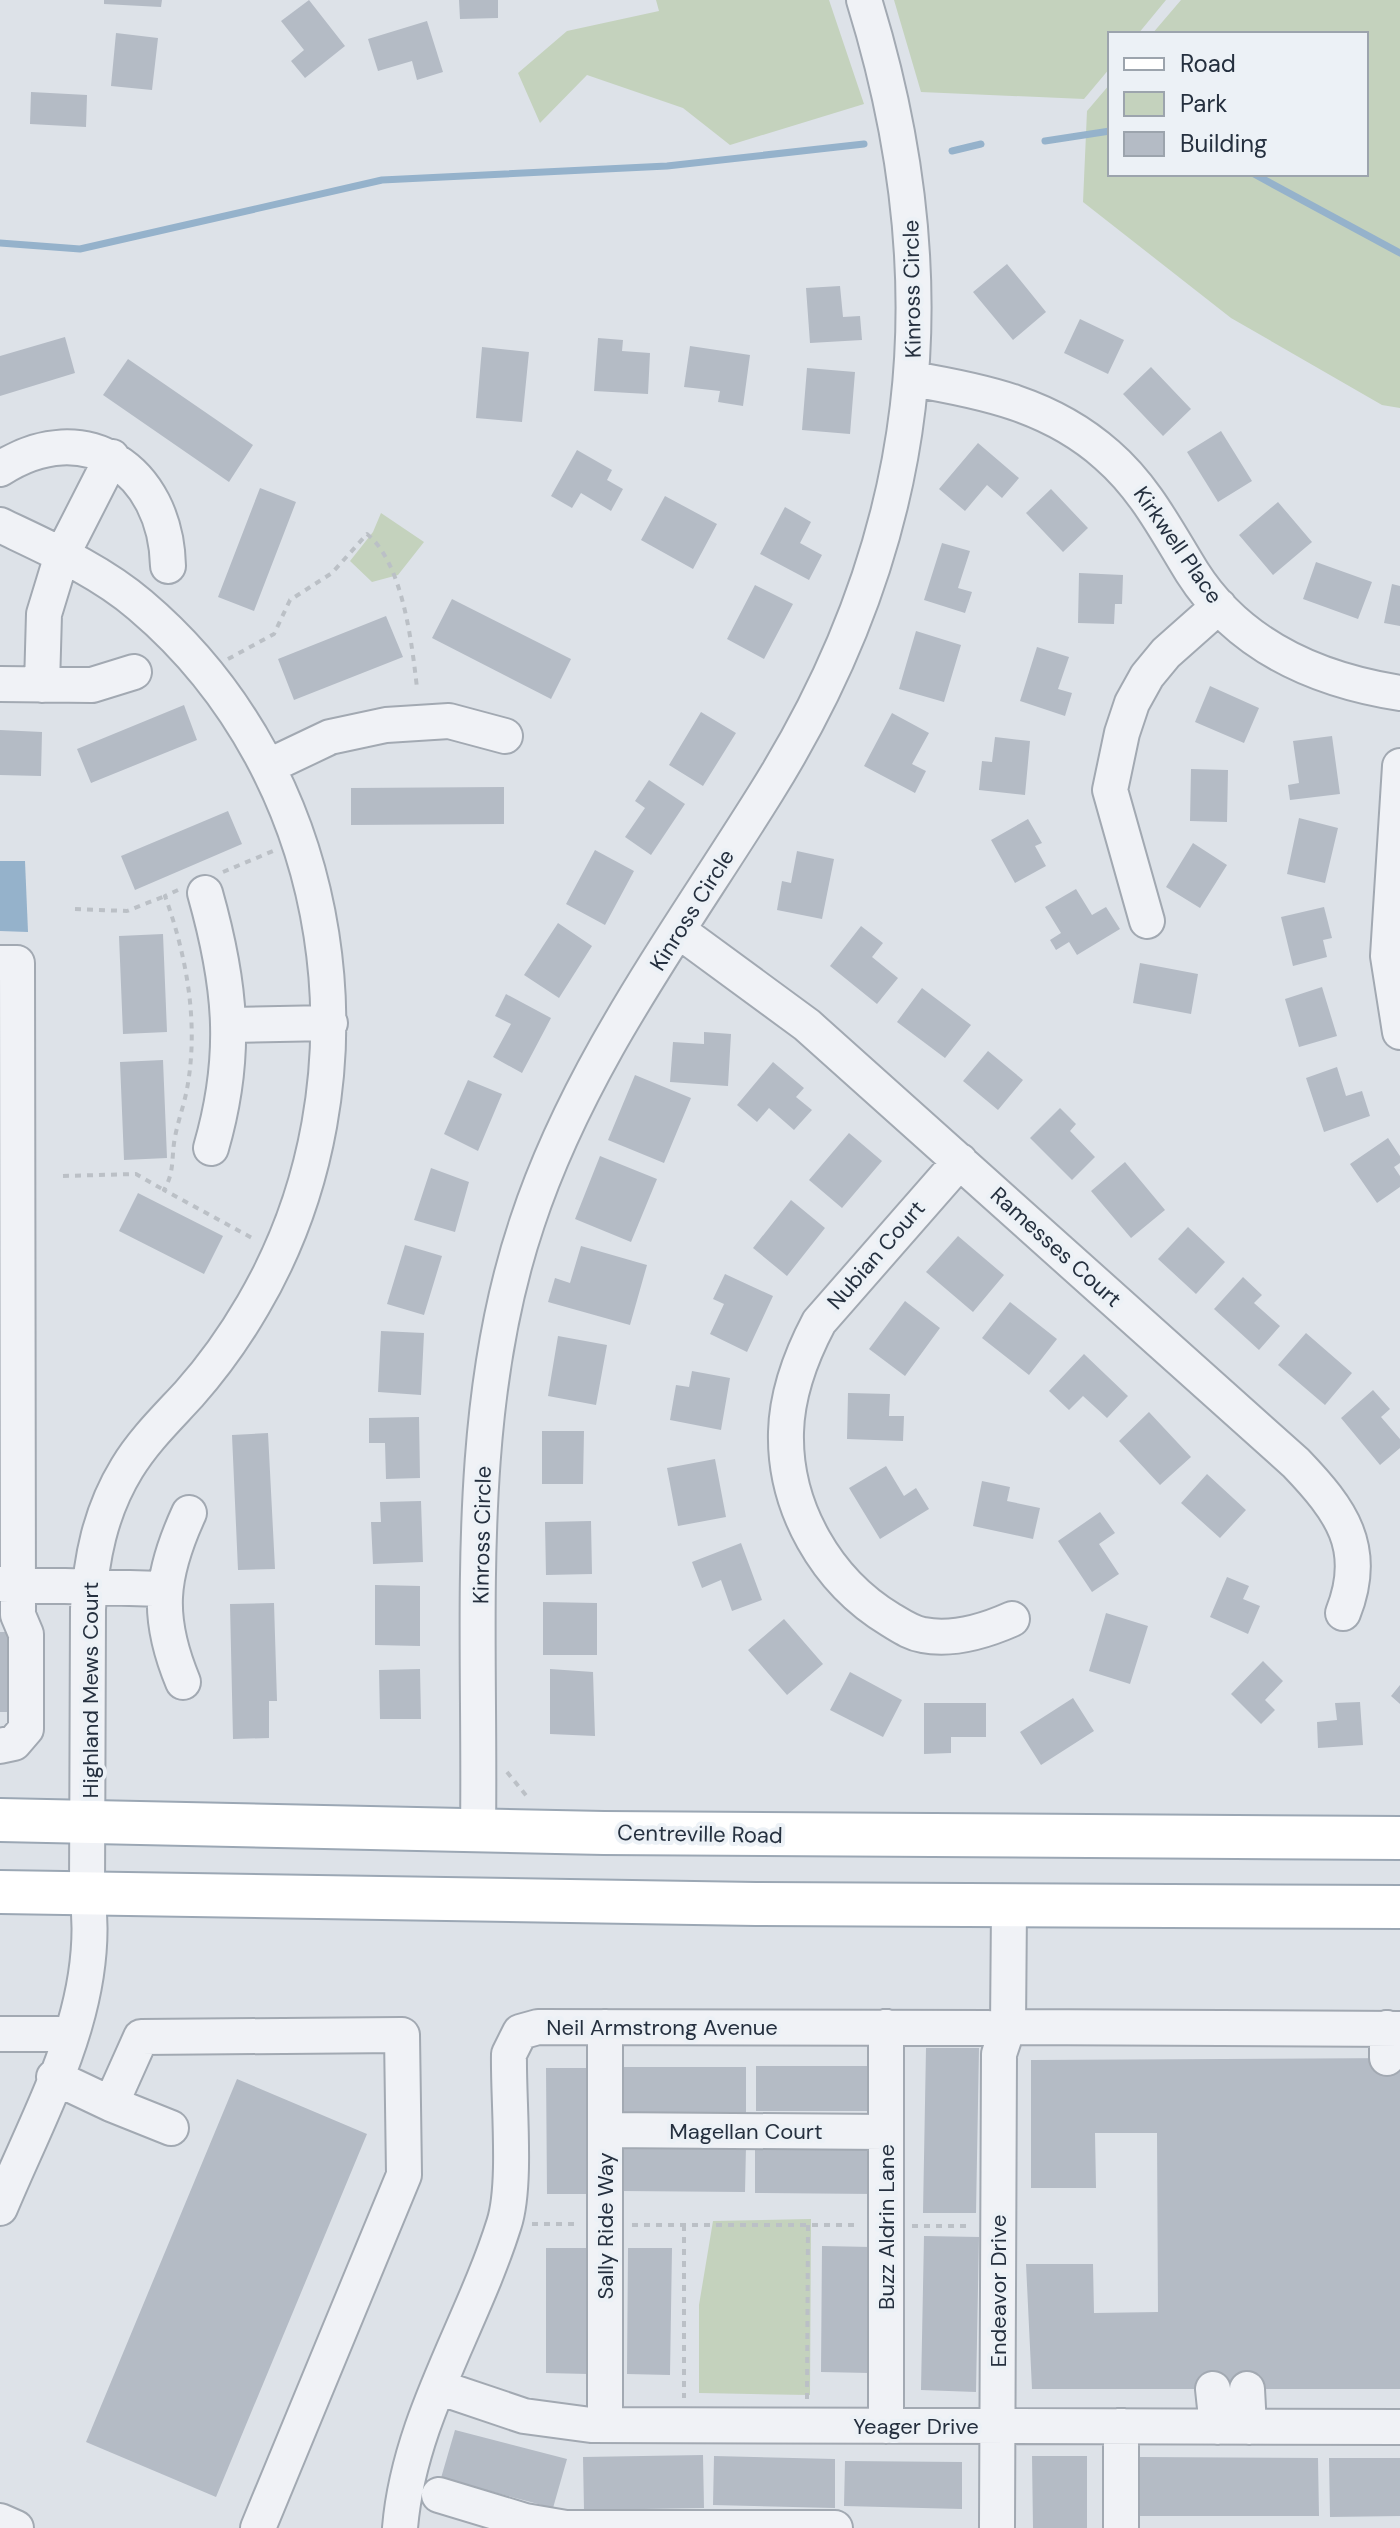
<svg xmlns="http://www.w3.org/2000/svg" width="1400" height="2528" font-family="'DM Sans',sans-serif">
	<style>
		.green { fill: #c4d2bd }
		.water { fill: #95b2cb }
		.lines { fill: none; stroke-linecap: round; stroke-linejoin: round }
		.stream { stroke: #95b2cb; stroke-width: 7 }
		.building { fill: #b4bbc5 }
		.minor-casing { stroke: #a2a9b2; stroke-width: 38 }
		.major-casing { stroke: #9ba7b4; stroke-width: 46 }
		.path { stroke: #bbc0c6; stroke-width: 4; stroke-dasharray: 6 6; stroke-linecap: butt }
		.minor { stroke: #f0f2f6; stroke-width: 34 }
		.major { stroke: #fff; stroke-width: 42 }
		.labels { text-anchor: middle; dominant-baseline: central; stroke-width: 8; stroke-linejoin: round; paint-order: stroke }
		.street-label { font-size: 22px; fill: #25303f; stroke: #ecf1f6 }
	</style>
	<rect width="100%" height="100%" fill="#dde2e8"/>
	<!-- green -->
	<path class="green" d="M656,0h173l35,104 -134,41 -47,-37 -96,-33 -47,48 -22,-50 49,-42 92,-20z
		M894,0h272l-28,34h-28v34l-26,31 -163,-7z
		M1181,0h219v408l-18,-3 -151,-87 -148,-116 4,-91 23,-27v90h256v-140h-214z
		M381,513l43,29 -26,33 -26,7 -22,-21 23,-29z
		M811,2219l-1,176 -111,-2v-88l14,-84z"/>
	<!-- water -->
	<path class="water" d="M0,861h25l3,71 -28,-1z"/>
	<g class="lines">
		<!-- stream -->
		<path class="stream" d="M1045,141l65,-10
			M952,151l29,-7
			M1254,174l146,79
			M0,243l80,6 302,-69 285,-14 197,-22"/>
	</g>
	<!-- building -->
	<path class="building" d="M104,0h58l-1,7 -57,-3z
		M309,0l36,46 -40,32 -14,-17 13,-11 -23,-29z
		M459,0h39v18l-38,1z
		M427,21l16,51 -26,8 -5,-19 -34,10 -10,-32z
		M116,33l42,5 -6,52 -41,-4z
		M31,92l56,3 -1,32 -56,-3z
		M1007,264l39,48 -33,28 -40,-48z
		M840,286l3,31 17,-1 2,24 -52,3 -4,-55z
		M1080,319l44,21 -16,34 -44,-21z
		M65,337l10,36 -75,23v-40z
		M598,338l25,2 -1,11 28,2 -2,41 -54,-3z
		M690,346l60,9 -7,51 -25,-4 2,-11 -36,-4z
		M482,347l47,5 -7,70 -46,-4z
		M128,359l125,86 -24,37 -126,-87z
		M1151,367l40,42 -28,27 -40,-42z
		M807,368l48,4 -5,62 -48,-4z
		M1221,431l31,50 -34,21 -31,-50z
		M978,443l41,35 -17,20 -15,-13 -22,26 -26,-22z
		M577,450l35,20 -5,10 16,9 -12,22 -30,-18 -9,15 -21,-12z
		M260,488l36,14 -42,109 -36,-14z
		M1051,489l37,39 -25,24 -37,-39z
		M665,496l52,28 -24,45 -52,-29z
		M1278,502l34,40 -39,33 -34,-40z
		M785,507l26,15 -11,21 22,12 -13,25 -49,-26z
		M942,543l28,8 -12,37 14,4 -7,21 -41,-13z
		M1316,562l56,20 -14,37 -55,-20z
		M1079,573l44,2 -1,29h-7l-1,20 -36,-1z
		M1392,584l8,2v40l-16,-3z
		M755,585l38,19 -29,55 -37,-20z
		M452,599l119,60 -20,40 -119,-61z
		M386,616l17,41 -109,43 -16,-41z
		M916,631l45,14 -17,57 -45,-13z
		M1037,647l32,10 -11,32 14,4 -7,23 -45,-15z
		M1210,686l49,22 -15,35 -49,-21z
		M184,705l13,35 -106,43 -14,-34z
		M701,712l35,21 -33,53 -34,-21z
		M892,713l37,20 -17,31 14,7 -11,22 -51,-27z
		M0,730l42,2 -1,44 -41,-1z
		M1332,736l8,58 -50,6 -2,-15 11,-2 -6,-42z
		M995,737l35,4 -5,54 -46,-5 3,-29 10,1z
		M1191,769l37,1 -1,52 -37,-1z
		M649,780l36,24 -34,51 -26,-18 20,-29 -10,-7z
		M504,787v37l-153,1v-37z
		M228,811l14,33 -107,46 -14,-34z
		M1299,818l39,10 -13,55 -38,-9z
		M1028,819l14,24 -7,3 11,20 -31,17 -24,-43z
		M1193,843l34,22 -27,43 -34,-21z
		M595,850l39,21 -29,54 -39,-21z
		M797,851l37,8 -12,60 -45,-9 5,-29 9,2z
		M1076,889l16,26 14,-8 14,22 -43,26 -8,-13 -13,8 -6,-10 11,-7 -16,-26z
		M1324,907l8,31 -9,2 4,17 -34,9 -12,-49z
		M558,923l34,23 -33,52 -35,-23z
		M861,926l22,17 -11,14 26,21 -21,26 -47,-38z
		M163,934l4,98 -44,2 -4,-98z
		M1140,963l58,11 -7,40 -58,-11z
		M1322,987l15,49 -38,11 -14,-48z
		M922,988l49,37 -26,33 -48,-36z
		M506,994l45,24 -29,55 -29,-16 18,-33 -16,-8z
		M704,1032l27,2 -3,52 -58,-4 3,-40 31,2z
		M988,1051l35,29 -25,30 -35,-29z
		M163,1060l4,98 -43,2 -4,-98z
		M773,1062l31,26 -8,9 16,13 -18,20 -25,-22 -12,14 -20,-17z
		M1337,1067l9,29 16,-5 8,25 -46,16 -18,-54z
		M635,1075l56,23 -27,65 -56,-23z
		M468,1080l34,14 -24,57 -34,-17z
		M1060,1108l16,16 -6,7 25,26 -23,23 -42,-42z
		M849,1133l33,28 -40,47 -33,-28z
		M1388,1138l12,18v7l-6,4 6,9v11l-23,16 -27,-39z
		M600,1156l57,23 -26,63 -56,-23z
		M1125,1162l40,48 -34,28 -40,-47z
		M431,1168l38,14 -14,50 -41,-12z
		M138,1193l85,43 -19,38 -85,-43z
		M791,1200l34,28 -38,48 -34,-28z
		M1188,1227l37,35 -29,32 -38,-35z
		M958,1236l46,39 -31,37 -47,-40z
		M405,1245l37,11 -18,59 -37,-11z
		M581,1246l66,19 -17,60 -82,-23 7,-24 15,5z
		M725,1274l48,22 -26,56 -37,-18 14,-30 -11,-5z
		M1243,1277l19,18 -8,8 26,23 -21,24 -45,-41z
		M905,1301l35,27 -35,48 -36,-27z
		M1010,1302l47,37 -28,36 -47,-37z
		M381,1331l43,2 -3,62 -43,-3z
		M1306,1333l46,40 -27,32 -47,-40z
		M558,1336l49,9 -11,60 -48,-9z
		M1084,1354l44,42 -21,22 -24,-22 -14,14 -20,-19z
		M692,1371l38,7 -9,52 -51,-10 6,-35 13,2z
		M1373,1390l17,19 -9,8 19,22v9l-20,17 -39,-47z
		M848,1393l42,1 -1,22h15l-1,25 -56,-2z
		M1149,1412l42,45 -31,28 -41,-44z
		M419,1417l1,61 -34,1 -1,-36h-16v-25z
		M542,1431h42l-1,53h-41z
		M268,1433l7,136 -37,1 -6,-135z
		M715,1459l11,58 -48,9 -11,-58z
		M886,1466l18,30 12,-8 13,21 -49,30 -31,-51z
		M1207,1474l39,36 -26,28 -39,-35z
		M982,1481l28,6 -3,14 33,7 -7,31 -60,-13z
		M421,1501l2,61 -50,2 -2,-42h10l-1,-20z
		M1100,1512l15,21 -16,11 20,30 -27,18 -34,-51z
		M591,1521l1,53 -46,1 -1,-53z
		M741,1543l21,57 -30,11 -11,-31 -19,8 -10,-26z
		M1227,1577l22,9 -6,13 17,7 -12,28 -38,-17z
		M375,1585l45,1v60l-45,-1z
		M543,1602l54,1v52h-54z
		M274,1603l3,98h-8v37l-36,1 -3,-135z
		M1106,1613l42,13 -18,58 -41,-13z
		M784,1619l39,45 -36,31 -39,-45z
		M0,1632h7v80h-7z
		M1263,1661l20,20 -18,19 10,10 -14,14 -30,-30z
		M420,1669l1,50h-41l-1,-49z
		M550,1669l43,3 2,64 -45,-2z
		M850,1672l52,28 -19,37 -53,-27z
		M1400,1685v19l-9,-8z
		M1073,1698l21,33 -53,34 -21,-33z
		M1360,1702l3,43 -45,3 -1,-26 20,-2 -2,-17z
		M924,1703h62v34h-35v16l-27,1z
		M926,2048h53l-3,165h-53z
		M1400,2058v331h-368l-6,-125h67l1,49 64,-1 -1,-179h-62l1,55h-65v-128z
		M756,2066h117v45h-117z
		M624,2067h122v46l-122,-1z
		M546,2068h44v126h-43z
		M237,2079l130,55 -151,363 -130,-55z
		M623,2145l123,1 -1,46 -123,-1z
		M755,2145l119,1v48l-119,-1z
		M924,2236l55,1 -3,155 -55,-2z
		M822,2246l49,1 -1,126 -49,-1z
		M546,2248h42v126l-42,-1z
		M628,2248h44l-2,127 -43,-1z
		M455,2430l112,29 -14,49 -112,-30z
		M703,2455l1,53 -120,2 -1,-53z
		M714,2456l121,3v49l-122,-3z
		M1032,2456h55v72h-54z
		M1140,2457l178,1 1,58h-179z
		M1329,2458h71v58l-70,1z
		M845,2461l117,1v47l-118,-3z"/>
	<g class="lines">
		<defs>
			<path id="minor" d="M912,379c71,12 139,26 195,76 38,33 59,75 85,117 47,74 125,108 208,121
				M0,469c85,-55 166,1 168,97
				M0,525c48,23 99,45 140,80 201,170 245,475 113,700 -18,31 -40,62 -64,89 -22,24 -45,46 -62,74 -27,44 -36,91 -39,141l-1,283c16,112 -45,215 -87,316
				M0,684l92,1 42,-13
				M42,685l2,-71 18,-59 50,-98
				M269,766l61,-29 56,-12 63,-4 56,15
				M1400,766l-12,190 12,76
				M205,893c26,92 33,162 6,255
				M1147,921l-37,-131 12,-57 10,-30 15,-27 19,-23 53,-47
				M679,931l128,94 489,438c45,47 73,85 47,150
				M0,963h17l1,652 8,19v95l-12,14 -14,3
				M231,1025l99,-2
				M960,1161l-141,161c-18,34 -32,70 -33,110 -2,75 40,149 105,188 10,6 20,13 32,15 30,6 62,-4 89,-16
				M0,1584l162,5
				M183,1682c-27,-65 -23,-106 6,-169
				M478,1830c3,-201 -16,-413 49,-607 52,-158 153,-292 240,-432 158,-253 185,-507 97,-791
				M1008,2027l392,2
				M0,2034h72
				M1387,2058v-30
				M54,2077l57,27 30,-67 261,-2 2,140 -146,353
				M111,2104l60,24
				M605,2130l281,2
				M438,2387l86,29 67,9 809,2
				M1213,2389l4,38
				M1247,2389l2,38
				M605,2425v-398
				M886,2426v-399
				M439,2495l86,26 41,7h269
				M0,2521l16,7
				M400,2528c9,-109 72,-202 104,-304 13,-40 4,-125 5,-170l11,-22 18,-5 450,1
				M997,2528l2,-474 9,-27 1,-120
				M1121,2528v-102"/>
			<path id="major" d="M0,1820l604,13 796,5
				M0,1892l756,12 644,3"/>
		</defs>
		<!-- minor casing -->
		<use href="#minor" class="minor-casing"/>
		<!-- major casing -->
		<use href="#major" class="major-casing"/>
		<!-- path -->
		<path class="path" d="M228,659l46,-25 16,-34 42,-27 35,-39c36,29 45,110 50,154
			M223,872l50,-21
			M178,890l-13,6c22,61 34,128 22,193 -3,16 -9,32 -12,48 -4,21 0,34 -11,53l90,49
			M75,909l52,2 38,-15
			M63,1176l73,-2 28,16
			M507,1772l22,27
			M532,2224h48
			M632,2225h228
			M684,2225v173
			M912,2226h60
			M807,2399l1,-174"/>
		<!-- minor -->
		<use href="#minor" class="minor"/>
		<!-- major -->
		<use href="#major" class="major"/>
	</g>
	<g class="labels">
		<!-- street labels -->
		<g class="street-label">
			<text transform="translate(912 289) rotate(-91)">Kinross Circle</text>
			<text transform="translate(1178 545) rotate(55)">Kirkwell Place</text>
			<text transform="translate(692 910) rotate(-58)">Kinross Circle</text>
			<text transform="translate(1056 1247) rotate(42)">Ramesses Court</text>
			<text transform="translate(876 1255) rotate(-49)">Nubian Court</text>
			<text transform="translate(482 1535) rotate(-89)">Kinross Circle</text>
			<text transform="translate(90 1690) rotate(-90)">Highland Mews Court</text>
			<text transform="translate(700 1834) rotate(1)">Centreville Road</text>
			<text x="662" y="2027">Neil Armstrong Avenue</text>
			<text x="746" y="2131">Magellan Court</text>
			<text transform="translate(605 2226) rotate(-90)">Sally Ride Way</text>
			<text transform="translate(886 2227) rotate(-90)">Buzz Aldrin Lane</text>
			<text transform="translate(998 2291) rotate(-90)">Endeavor Drive</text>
			<text x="916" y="2426">Yeager Drive</text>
		</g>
	</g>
	<!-- legend -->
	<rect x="1108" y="32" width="260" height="144" fill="#ecf1f6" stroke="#9ca4ad" stroke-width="2"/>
	<rect x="1124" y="58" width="40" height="12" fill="#ffffff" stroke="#9ca4ad" stroke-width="2"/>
	<text x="1180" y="72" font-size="24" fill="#25303f">Road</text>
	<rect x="1124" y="92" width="40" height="24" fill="#c4d2bd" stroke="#9ca4ad" stroke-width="2"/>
	<text x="1180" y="112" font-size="24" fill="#25303f">Park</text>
	<rect x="1124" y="132" width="40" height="24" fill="#b4bbc5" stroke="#9ca4ad" stroke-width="2"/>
	<text x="1180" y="152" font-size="24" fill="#25303f">Building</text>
</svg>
